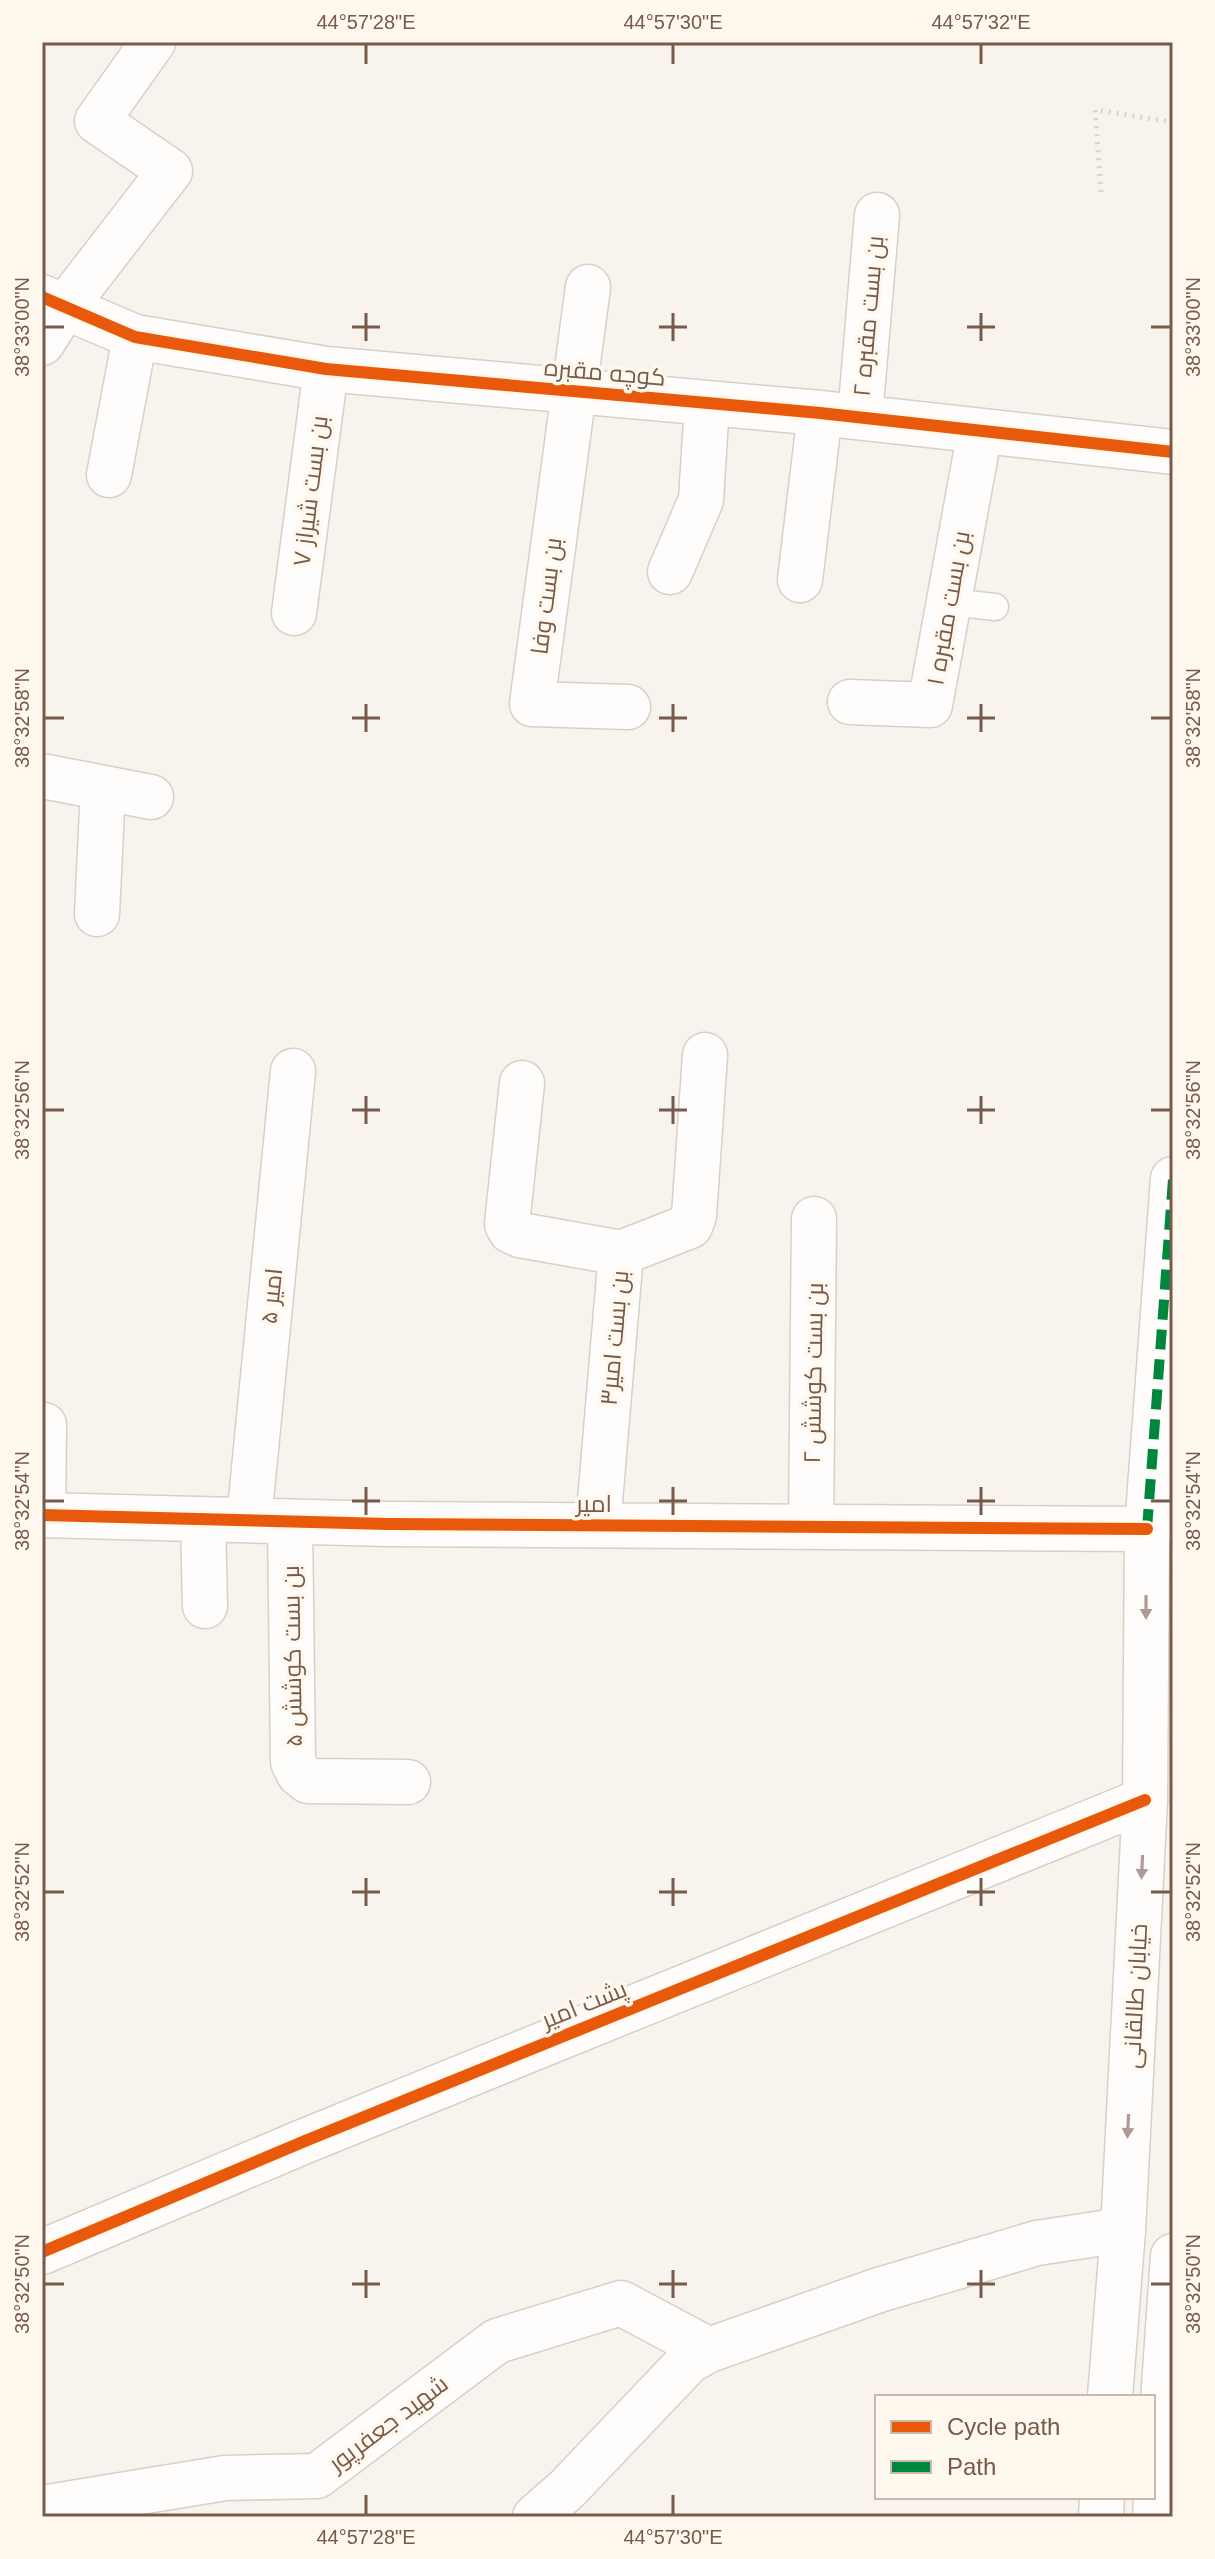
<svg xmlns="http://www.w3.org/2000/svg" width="1215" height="2559" font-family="Helvetica,Cairo,sans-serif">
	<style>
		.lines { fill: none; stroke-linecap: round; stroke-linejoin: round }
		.lane-casing { stroke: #d7d0ca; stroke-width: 29 }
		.street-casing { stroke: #d7d0ca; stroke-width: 47 }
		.secondary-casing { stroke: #d8d0c8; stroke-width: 47 }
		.path { stroke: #dbd2cd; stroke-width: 5; stroke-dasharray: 2 6; stroke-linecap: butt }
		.lane { stroke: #fefdfc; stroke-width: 26 }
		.street { stroke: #fefdfc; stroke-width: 44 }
		.secondary { stroke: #fefdfc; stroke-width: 44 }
		.quiet { stroke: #00873e; stroke-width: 10; stroke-dasharray: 20 10; stroke-linecap: butt }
		.cycleway-casing { stroke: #fff8ee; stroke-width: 17 }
		.cycleway { stroke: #e8590c; stroke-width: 12 }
		.oneway { fill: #ae9b91 }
		.ticks { fill: none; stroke: #785a4a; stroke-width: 3 }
		.labels { text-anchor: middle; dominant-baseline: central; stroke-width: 7; stroke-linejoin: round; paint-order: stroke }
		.street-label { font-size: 24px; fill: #785a4a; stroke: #fff8ee }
		.neatline { fill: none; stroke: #785a4a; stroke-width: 3 }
		.ticks-label { font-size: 20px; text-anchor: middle; fill: #785a4a }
	</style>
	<rect width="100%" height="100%" fill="#f8f3ec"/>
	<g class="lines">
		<defs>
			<path id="lane" d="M949,602l46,5"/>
			<path id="street" d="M588,287l-56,417 96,3
				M42,297l93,40 191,32 494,44 353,39
				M42,343l23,-36 105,-136 -73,-50 56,-79
				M860,417l17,-202
				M109,475l26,-138
				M670,572l31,-72 6,-96
				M800,580l20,-167
				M294,613l32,-244
				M850,702l80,3 50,-274
				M42,776l109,21
				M97,914l6,-126
				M522,1083l-15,141 4,7 9,4 101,18
				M42,1515l346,9 759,5 26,-350
				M43,1515l1,-90
				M203,1519l2,87
				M249,1520l44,-449
				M290,1522l3,240 6,12 9,7 100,1
				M598,1525l23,-272 69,-27 4,-10 11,-161
				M811,1527l3,-308
				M42,2252l263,-111 840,-341
				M42,2508l183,-30 92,-2 180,-135 124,-38 88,47
				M535,2517l32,-28 122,-128 20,-11 170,-60 158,-47 86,-13"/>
			<path id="secondary" d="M1110,2397l13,-167 22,-430 2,-271 26,-13
				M1101,2517l1,-20
				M1155,2517l18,-261"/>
		</defs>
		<!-- lane casing -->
		<use href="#lane" class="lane-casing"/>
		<!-- street casing -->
		<use href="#street" class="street-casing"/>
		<!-- secondary casing -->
		<use href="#secondary" class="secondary-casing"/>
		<!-- path -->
		<path class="path" d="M1101,192l-6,-82 78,12"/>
		<!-- lane -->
		<use href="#lane" class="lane"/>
		<!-- street -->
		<use href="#street" class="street"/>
		<!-- secondary -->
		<use href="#secondary" class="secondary"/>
		<!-- quiet -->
		<path class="quiet" d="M1147,1529l26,-350"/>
		<defs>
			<path id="cycleway" d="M42,297l93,40 191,32 494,44 353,39
				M42,1515l346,9 759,5
				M42,2252l263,-111 840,-341"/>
		</defs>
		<!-- cycleway casing -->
		<use href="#cycleway" class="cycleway-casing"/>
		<!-- cycleway -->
		<use href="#cycleway" class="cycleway"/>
	</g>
	<!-- one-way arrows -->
	<defs><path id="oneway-solid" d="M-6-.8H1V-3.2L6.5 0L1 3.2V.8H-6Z" transform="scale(2)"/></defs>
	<g class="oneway">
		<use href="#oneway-solid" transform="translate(1146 1607) rotate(90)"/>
		<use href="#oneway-solid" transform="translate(1142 1867) rotate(93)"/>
		<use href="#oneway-solid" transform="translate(1128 2126) rotate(93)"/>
	</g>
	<!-- ticks -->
	<path class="ticks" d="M366,44v20M673,44v20M981,44v20M366,313v28M673,313v28M981,313v28M44,327h20M352,327h28M659,327h28M967,327h28M1151,327h20M366,704v28M673,704v28M981,704v28M44,718h20M352,718h28M659,718h28M967,718h28M1151,718h20M366,1096v28M673,1096v28M981,1096v28M44,1110h20M352,1110h28M659,1110h28M967,1110h28M1151,1110h20M366,1487v28M673,1487v28M981,1487v28M44,1501h20M352,1501h28M659,1501h28M967,1501h28M1151,1501h20M366,1878v28M673,1878v28M981,1878v28M44,1892h20M352,1892h28M659,1892h28M967,1892h28M1151,1892h20M366,2270v28M673,2270v28M981,2270v28M44,2284h20M352,2284h28M659,2284h28M967,2284h28M1151,2284h20M366,2495v20M673,2495v20"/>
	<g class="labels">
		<!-- street labels -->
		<g class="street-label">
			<text transform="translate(868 316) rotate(-85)">بن بست مقبره ۲</text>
			<text transform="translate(605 372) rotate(5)">کوچه مقبره</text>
			<text transform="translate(310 491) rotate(-83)">بن بست شیراز ۷</text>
			<text transform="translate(546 596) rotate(-83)">بن بست وفا</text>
			<text transform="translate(948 608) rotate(-80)">بن بست مقبره ۱</text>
			<text transform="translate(271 1296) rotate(-84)">امیر ۵</text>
			<text transform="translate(614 1338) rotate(-85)">بن بست امیر۳</text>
			<text transform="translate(813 1373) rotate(-89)">بن بست کوشش ۲</text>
			<text x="594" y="1503">امیر</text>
			<text transform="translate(292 1656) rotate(-91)">بن بست کوشش ۵</text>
			<text transform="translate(1135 1996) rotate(-87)">خیابان طالقانی</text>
			<text transform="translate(584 2004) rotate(-22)">پشت امیر</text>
			<text transform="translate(388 2423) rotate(-37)">شهید جعفرپور</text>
		</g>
	</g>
	<!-- border -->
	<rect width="1215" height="2559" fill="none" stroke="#fff8ee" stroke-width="88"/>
	<!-- legend -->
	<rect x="875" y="2395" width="280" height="104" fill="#fff8ee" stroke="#c9b9ac" stroke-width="2"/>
	<rect x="891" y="2421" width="40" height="12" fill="#e8590c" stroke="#c9b9ac" stroke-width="2"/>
	<text x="947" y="2435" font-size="24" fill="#785a4a">Cycle path</text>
	<rect x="891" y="2461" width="40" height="12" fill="#00873e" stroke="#c9b9ac" stroke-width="2"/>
	<text x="947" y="2475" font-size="24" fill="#785a4a">Path</text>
	<rect x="44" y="44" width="1127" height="2471" class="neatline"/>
	<g class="ticks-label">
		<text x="366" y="29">44°57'28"E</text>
		<text x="673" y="29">44°57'30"E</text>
		<text x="981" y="29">44°57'32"E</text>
		<text transform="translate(22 327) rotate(-90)" y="7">38°33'00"N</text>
		<text transform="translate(1193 327) rotate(-90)" y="7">38°33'00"N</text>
		<text transform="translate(22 718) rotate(-90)" y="7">38°32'58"N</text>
		<text transform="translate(1193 718) rotate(-90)" y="7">38°32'58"N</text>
		<text transform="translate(22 1110) rotate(-90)" y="7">38°32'56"N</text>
		<text transform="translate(1193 1110) rotate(-90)" y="7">38°32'56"N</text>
		<text transform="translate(22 1501) rotate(-90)" y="7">38°32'54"N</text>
		<text transform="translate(1193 1501) rotate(-90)" y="7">38°32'54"N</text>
		<text transform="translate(22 1892) rotate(-90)" y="7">38°32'52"N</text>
		<text transform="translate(1193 1892) rotate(-90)" y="7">38°32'52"N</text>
		<text transform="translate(22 2284) rotate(-90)" y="7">38°32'50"N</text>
		<text transform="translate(1193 2284) rotate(-90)" y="7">38°32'50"N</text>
		<text x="366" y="2544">44°57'28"E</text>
		<text x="673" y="2544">44°57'30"E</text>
	</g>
</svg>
